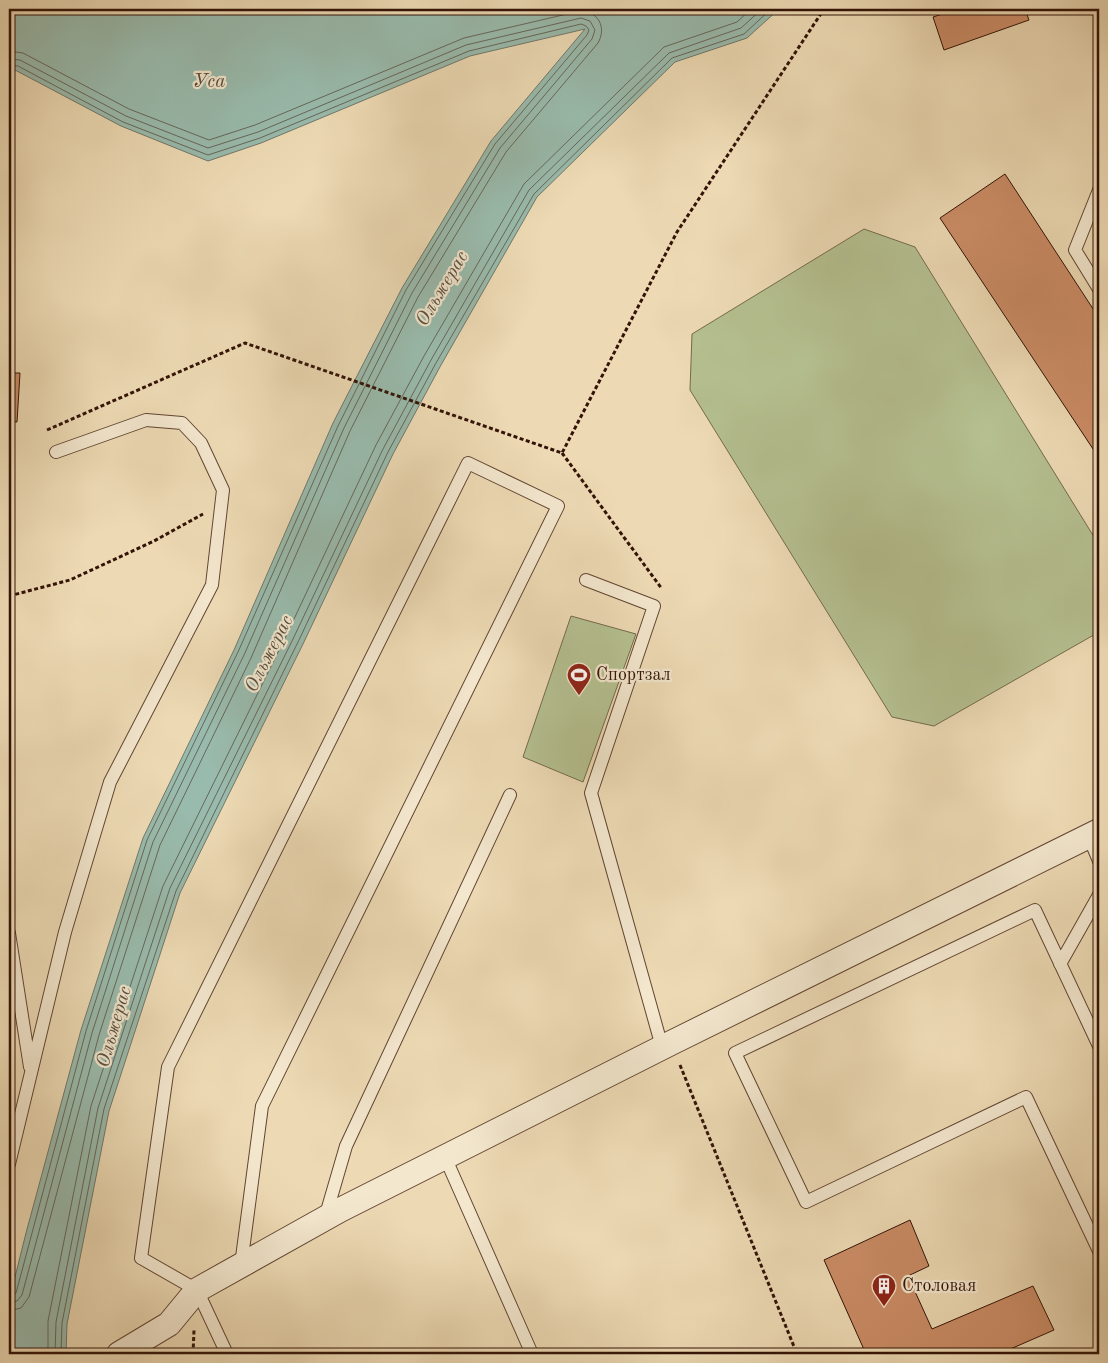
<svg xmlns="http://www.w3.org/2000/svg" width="1108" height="1363" font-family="'Old Standard TT',serif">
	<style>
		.green { fill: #b5c090; stroke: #746a4c }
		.water { fill: #99bbad; stroke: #70786b }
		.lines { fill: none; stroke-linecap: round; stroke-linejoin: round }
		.shore { stroke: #66675a; stroke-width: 1 }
		.building { fill: #cb8d67; stroke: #331307 }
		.service-casing { stroke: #624532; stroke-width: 14 }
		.minor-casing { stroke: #624532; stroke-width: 26 }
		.path { stroke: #331307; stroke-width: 3; stroke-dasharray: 4 2.5; stroke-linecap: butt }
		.service { stroke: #f3e7ce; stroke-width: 12 }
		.minor { stroke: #f3e7ce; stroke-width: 24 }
		.labels { text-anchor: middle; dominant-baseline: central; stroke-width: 4.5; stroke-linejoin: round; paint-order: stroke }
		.poi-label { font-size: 18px; fill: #331307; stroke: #f3e7ce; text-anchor: start }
		.water-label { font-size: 19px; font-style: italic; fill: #574e41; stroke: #f3e7ce }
	</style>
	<rect width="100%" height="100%" fill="#eddab4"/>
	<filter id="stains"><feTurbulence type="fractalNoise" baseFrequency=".004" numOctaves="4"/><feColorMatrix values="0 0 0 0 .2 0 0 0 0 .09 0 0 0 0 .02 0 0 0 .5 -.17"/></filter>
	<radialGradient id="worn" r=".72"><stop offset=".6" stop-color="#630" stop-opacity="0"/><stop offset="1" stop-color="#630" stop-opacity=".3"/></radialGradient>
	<!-- green -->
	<path class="green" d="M864,229l51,18 184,298v87l-165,94 -42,-9 -202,-327 2,-56z
		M571,616l65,18 -53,148 -60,-25z"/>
	<!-- water -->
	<path class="water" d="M9,9h770l-32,29 -72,24 -138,135 -96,168 -48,89 -90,190 -123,249 -71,218 -42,213 -1,30h-57v-53l17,-68 55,-203 62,-192 91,-188 99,-227 69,-135 89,-147 94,-112 -115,27 -209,87 -53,18 -87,-35 -106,-56h-6z"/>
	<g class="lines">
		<!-- shore -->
		<path class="shore" d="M9,51l14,2 106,56 80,31 46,-15 209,-87 116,-27c18,0 27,16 18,32l-92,109 -88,145 -68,134 -99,227 -91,187 -61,190 -70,262 -8,11 -12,3
			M9,59l11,1 106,56 82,32 50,-16 208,-87 115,-27 9,3 5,9 -3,9 -92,109 -88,145 -68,135 -100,227 -91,187 -61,191 -70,262 -5,6 -8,2
			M9,65l9,1 105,56 85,33 52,-17 209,-87 112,-27 5,2 3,4 -2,5 -92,109 -89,146 -68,136 -100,226 -91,188 -61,191 -70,262 -3,3 -4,1
			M48,1354v-33l43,-215 72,-220 123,-250 90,-191 48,-89 100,-172 140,-137 73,-25 14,-13
			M55,1354l1,-32 42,-214 72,-220 123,-249 90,-190 48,-89 98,-170 140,-137 72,-25 21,-19
			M61,1354l1,-31 42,-214 72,-218 122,-249 90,-190 48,-89 98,-169 138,-136 72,-24 27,-25"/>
	</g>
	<!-- building -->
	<path class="building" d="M958,9h67l4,11 -85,30 -11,-33z
		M1005,174l94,144v140l-159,-240z
		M9,373h11l-3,49h-8z
		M910,1220l19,46 -21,10 24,53 101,-43 21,44 -55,24h-133l-42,-94z"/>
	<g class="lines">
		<defs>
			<path id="service" d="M1099,190l-24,60 24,39
				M586,580l68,26 -63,187 71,254
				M1089,837l10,24
				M9,933l21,134
				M1060,964l39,-69
				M1099,1046l-64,-136 -300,143 71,149 220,-105 73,154
				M445,1157l87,197
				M9,1164l56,-232 45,-150 102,-197 11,-95 -22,-47 -19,-20 -36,-3 -90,32
				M325,1218l21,-72 164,-351
				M227,1354l-30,-64 -56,-32 27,-191 300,-604 90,43 -296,600 -21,159"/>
			<path id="minor" d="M119,1354l50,-30 28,-34 143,-80 331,-167 428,-212"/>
		</defs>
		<!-- service casing -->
		<use href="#service" class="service-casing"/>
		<!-- minor casing -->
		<use href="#minor" class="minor-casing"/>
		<!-- path -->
		<path class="path" d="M47,430l198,-87 317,110 115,-221 147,-223
			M562,453l100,136
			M9,596l61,-16 84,-39 49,-27
			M680,1065l117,289
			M193,1354l1,-24"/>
		<!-- service -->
		<use href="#service" class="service"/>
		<!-- minor -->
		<use href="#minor" class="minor"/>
	</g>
	<!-- icons -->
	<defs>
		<symbol id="stadium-pin" viewBox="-11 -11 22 30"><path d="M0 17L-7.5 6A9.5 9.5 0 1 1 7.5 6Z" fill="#8f2418" stroke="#f3e7ce"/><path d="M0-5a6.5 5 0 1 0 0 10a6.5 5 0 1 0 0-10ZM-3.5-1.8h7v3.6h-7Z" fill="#fff"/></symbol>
		<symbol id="building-pin" viewBox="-11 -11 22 30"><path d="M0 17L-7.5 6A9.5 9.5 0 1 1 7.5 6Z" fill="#8f2418" stroke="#f3e7ce"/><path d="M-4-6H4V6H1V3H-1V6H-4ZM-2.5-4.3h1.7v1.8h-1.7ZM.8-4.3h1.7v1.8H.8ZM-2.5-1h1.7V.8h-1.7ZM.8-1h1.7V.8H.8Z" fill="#fff"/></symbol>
	</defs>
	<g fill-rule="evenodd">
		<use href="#stadium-pin" x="565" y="661" width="28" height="38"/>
		<use href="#building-pin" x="870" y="1272" width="28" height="38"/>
	</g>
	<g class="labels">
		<!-- poi labels -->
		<g class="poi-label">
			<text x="596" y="675">Спортзал</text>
			<text x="902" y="1286">Столовая</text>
		</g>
		<!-- water labels -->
		<g class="water-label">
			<text x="209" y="82">Уса</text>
			<text transform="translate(443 289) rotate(-59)">Ольжерас</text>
			<text transform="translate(270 654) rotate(-63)">Ольжерас</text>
			<text transform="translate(115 1027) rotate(-74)">Ольжерас</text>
		</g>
	</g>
	<!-- margin -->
	<rect width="1108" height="1363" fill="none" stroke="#eddab4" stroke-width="30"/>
	<rect x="10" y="10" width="1088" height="1343" fill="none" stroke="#331307" stroke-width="2.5"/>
	<rect x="15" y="15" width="1078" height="1333" fill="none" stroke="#331307"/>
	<rect width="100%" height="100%" filter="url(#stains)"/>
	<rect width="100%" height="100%" fill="url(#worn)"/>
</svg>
